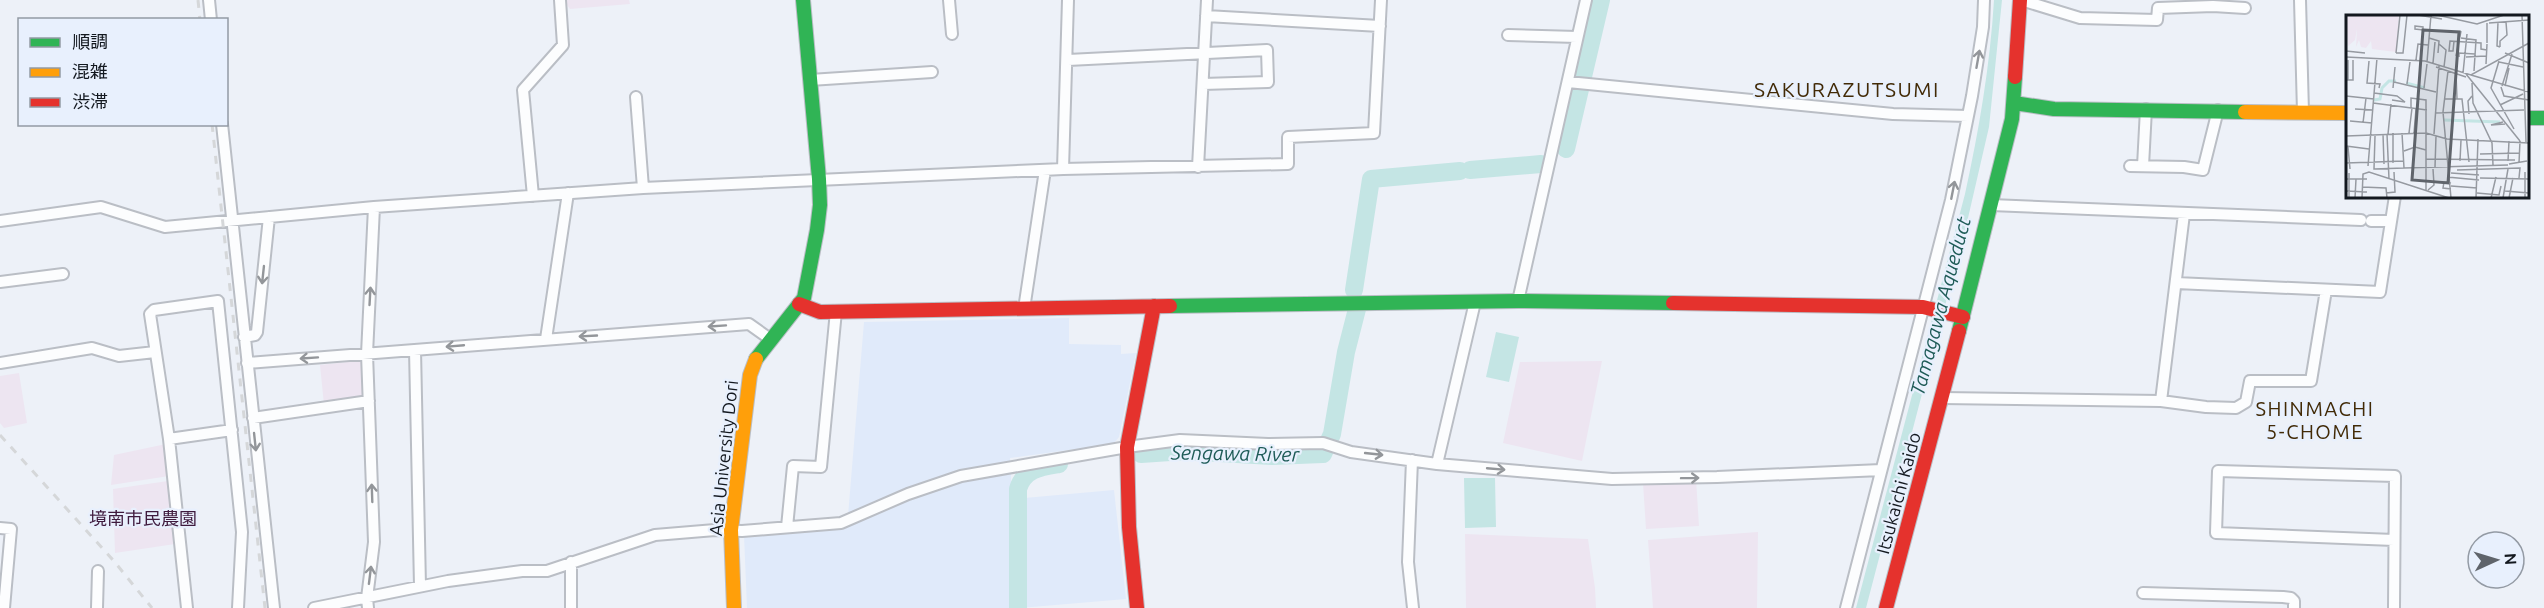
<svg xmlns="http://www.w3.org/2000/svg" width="2544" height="608" font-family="Ubuntu,'Noto Sans JP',sans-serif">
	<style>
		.built { fill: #e0eafa }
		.green { fill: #ede5f1 }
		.water { fill: #c4e5e4 }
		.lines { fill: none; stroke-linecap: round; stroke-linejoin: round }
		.river { stroke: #c4e5e4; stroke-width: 18 }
		.street-casing { stroke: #babec5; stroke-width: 14 }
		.fast-casing { stroke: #babec5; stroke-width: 16 }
		.slow-casing { stroke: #babec5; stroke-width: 16 }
		.jam-casing { stroke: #babec5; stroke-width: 16 }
		.street { stroke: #fcfdfe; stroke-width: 10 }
		.fast { stroke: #30b455; stroke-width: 14 }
		.slow { stroke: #ff9f0a; stroke-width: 14 }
		.jam { stroke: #e5322d; stroke-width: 14 }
		.rail { stroke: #d5d7d9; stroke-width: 3; stroke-dasharray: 8 8; stroke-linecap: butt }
		.oneway { stroke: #93969a }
		.labels { text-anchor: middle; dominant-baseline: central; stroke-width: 4.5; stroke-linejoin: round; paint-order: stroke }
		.street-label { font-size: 18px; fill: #13181f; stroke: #e8f0fd }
		.park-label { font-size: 18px; fill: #3f1b3e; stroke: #e8f0fd }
		.water-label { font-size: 20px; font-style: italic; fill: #1f5c58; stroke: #e8f0fd }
		.neighbourhood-label { font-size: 20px; letter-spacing: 1.5px; fill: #422a06; stroke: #e8f0fd }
		.quarter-label { font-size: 21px; letter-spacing: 1.5px; fill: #422a06; stroke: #e8f0fd }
		.inset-river { fill: none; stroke: #c4e5e4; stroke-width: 3 }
		.inset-road { fill: none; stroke: #969aa1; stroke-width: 1.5 }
		.view { fill: #5f646b; fill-opacity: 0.15; stroke: #5f646b; stroke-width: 3 }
		.inset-edge { fill: none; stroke: #13181f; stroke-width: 3 }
	</style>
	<rect width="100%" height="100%" fill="#edf1f8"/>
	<!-- built -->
	<path class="built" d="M1069,318v26l52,1v9l15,-1 -17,84 -6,7 -103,14 2,41 102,-9 12,109 -106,9h-273l-3,-73 103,-7 17,-206z"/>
	<!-- green -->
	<path class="green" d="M567,0h62l1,4 -60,5 -3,-4z
		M365,360l2,39 -43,6 -4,-40z
		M1602,361l-20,100 -79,-18 17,-81z
		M19,373l8,50 -23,5 -4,-5v-47z
		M166,444l3,32 -58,9 3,-30z
		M1696,479l3,47 -53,3 -3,-46z
		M168,481l7,63 -60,9 -2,-64z
		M1758,532l-1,76h-104l-5,-68z
		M1465,534l123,5 7,49 1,20h-130z"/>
	<!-- water -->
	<path class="water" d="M1994,0h8l-13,127 -21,91 -102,390h-10l109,-414c14,-64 25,-128 29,-194z
		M1496,332l23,5 -10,45 -23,-5z
		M1464,478h31l1,49 -31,1z"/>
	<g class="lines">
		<!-- river -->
		<path class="river" d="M1566,149l35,-149
			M1470,170l71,-6
			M1354,290l17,-111 89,-8
			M1141,454l44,-3 87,5 51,-2 9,-20 14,-82 11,-43
			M1018,608v-119c6,-20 23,-22 41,-25"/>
		<defs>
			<path id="street" d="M209,0l2,20
				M949,0l3,34
				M2021,0l59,18 77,2 1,-12 55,-2 32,2
				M2300,0l3,112
				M1206,16l174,10
				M1508,35l69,2
				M1068,60l199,-10 1,32 -65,2
				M810,80l122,-8
				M1568,82l325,32 75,2
				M636,97l7,91
				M222,124l52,484
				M2130,166l54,1 19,3 15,-60
				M2143,166l3,-57
				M1198,167l9,-167
				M1063,169l5,-169
				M533,196l-10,-106 40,-45 -3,-45
				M1991,205l370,15
				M0,221l101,-14 64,20 209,-20 269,-19 420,-19 225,-5v-27l86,-4 7,-133
				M2371,221h20
				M0,282l63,-8
				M2176,283l204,9 15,-96
				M1518,301l68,-301
				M1024,309l21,-139
				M244,337l11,-2 2,-3 12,-115
				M546,339l22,-146
				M415,350l5,236
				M0,363l92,-15 27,8 36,-4
				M247,363l502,-39 21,15
				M1942,398l219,3 45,6 30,1 10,-6 4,-21h61l15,-91
				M2161,401l23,-187
				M253,418l116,-17
				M169,439l63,-9
				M1412,460l-4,102 5,46
				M1437,464l38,-162
				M787,527l6,-61 28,1 15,-156
				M0,528l11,1 -7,79
				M571,562v46
				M2143,593l140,4 8,1 3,3v7
				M97,608l1,-37
				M187,608l-18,-169 -19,-125 4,-4 64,-9 24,231 -4,76
				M314,608l134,-27 74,-10h25l108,-36 60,-5 27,1 99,-8 67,-29 53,-18 166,-29 53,-7 88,4 55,-1 28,9 86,12 175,15 105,-2 164,-7
				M368,608l-1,-10 7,-56 -7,-188 7,-147
				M1846,608l105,-408 21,-104 11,-69 1,-27
				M2394,608l1,-132 -177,-5 -2,62 178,7"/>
			<path id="fast" d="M2014,103l40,6 191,3
				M2528,118h16
				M1170,306l348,-5 155,2
				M1959,331l53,-212 3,-42
				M756,359l48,-61 13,-68 3,-25 -1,-26 -16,-179"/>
			<path id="slow" d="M2245,112l103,1
				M734,608l-3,-78 19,-155 6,-16"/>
			<path id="jam" d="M2015,77l5,-77
				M1673,303l250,4 40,10
				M799,304l21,8 350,-6
				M1137,608l-8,-81 -2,-80 27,-141
				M1886,608l73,-277"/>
		</defs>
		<!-- street casing -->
		<use href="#street" class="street-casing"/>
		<!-- fast casing -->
		<use href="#fast" class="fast-casing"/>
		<!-- slow casing -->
		<use href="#slow" class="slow-casing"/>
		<!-- jam casing -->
		<use href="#jam" class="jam-casing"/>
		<!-- street -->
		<use href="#street" class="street"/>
		<!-- fast -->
		<use href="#fast" class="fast"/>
		<!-- slow -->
		<use href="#slow" class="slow"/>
		<!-- jam -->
		<use href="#jam" class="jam"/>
		<!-- rail -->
		<path class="rail" d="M198,0l2,20
			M212,124l53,484
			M0,435l113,125 39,48"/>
	</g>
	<!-- one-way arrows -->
	<defs><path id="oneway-shaft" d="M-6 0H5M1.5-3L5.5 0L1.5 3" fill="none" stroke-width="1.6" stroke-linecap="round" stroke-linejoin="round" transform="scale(1.5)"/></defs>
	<g class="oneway">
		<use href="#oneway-shaft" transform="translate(1978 59) rotate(-80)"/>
		<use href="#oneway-shaft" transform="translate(1953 190) rotate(-79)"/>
		<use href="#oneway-shaft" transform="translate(263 275) rotate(96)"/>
		<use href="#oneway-shaft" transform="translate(370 296) rotate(-87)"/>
		<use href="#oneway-shaft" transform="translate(717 326) rotate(176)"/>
		<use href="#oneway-shaft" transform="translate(588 336) rotate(177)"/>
		<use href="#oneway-shaft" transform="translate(455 346) rotate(175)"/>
		<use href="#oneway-shaft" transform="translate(309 358) rotate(176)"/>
		<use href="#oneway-shaft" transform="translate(255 442) rotate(84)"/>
		<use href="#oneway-shaft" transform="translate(1374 454) rotate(6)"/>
		<use href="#oneway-shaft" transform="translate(1496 469) rotate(5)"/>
		<use href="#oneway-shaft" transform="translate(1690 478) rotate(-1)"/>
		<use href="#oneway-shaft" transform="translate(372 493) rotate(-92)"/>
		<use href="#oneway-shaft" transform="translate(370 575) rotate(-83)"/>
	</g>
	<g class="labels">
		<!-- street labels -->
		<g class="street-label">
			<text transform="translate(723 458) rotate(-84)">Asia University Dori</text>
			<text transform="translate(1898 493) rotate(-75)">Itsukaichi Kaido</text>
		</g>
		<!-- park labels -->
		<g class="park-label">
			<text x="143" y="518">境南市民農園</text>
		</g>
		<!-- water labels -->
		<g class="water-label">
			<text transform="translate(1940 306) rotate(-75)">Tamagawa Aqueduct</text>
			<text transform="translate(1235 453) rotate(1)">Sengawa River</text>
		</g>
		<!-- neighbourhood labels -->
		<g class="neighbourhood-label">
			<text x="2315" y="408">SHINMACHI<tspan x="2315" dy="23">5-CHOME</tspan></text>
		</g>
		<!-- quarter labels -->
		<g class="quarter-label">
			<text x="1847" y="89">SAKURAZUTSUMI</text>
		</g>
	</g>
	<!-- overview -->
	<g transform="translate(2346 15)">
		<rect width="183" height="183" fill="#edf1f8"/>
		<path d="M0,0h53l-3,37 -24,-3 -1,-8 -5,7 -5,-1 -2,-7 -3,7 1,-18 -2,11 -7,6z" fill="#ede5f1"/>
		<path class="inset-river" d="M60,68l19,5M28,85l6,-1 2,-11 7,-7h7M98,105l56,2"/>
		<path class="inset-road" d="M72,0l24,4M91,0l40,9 27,-9M176,0l4,127M152,7l-1,24 3,1M143,8l40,-3M69,11l8,1v3l-8,-1zM83,23l10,3 -1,12M115,23l15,2 -2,31M108,26l-1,10h-4l1,-10 31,2v6l6,1M141,28v-20M93,29l7,6 -2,17M154,32v-6l7,-6 -1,-13M0,36l19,2M50,38h7l4,-38M50,38l4,-38M159,38l24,10M110,41l5,-25M0,42l79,4 46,14 58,-32M113,42v-4l16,1M120,42l20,-1M2,45v20M70,45l2,-16 10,1M23,46l-2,22 13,1 -1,4M153,46l-8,27 23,41M81,47l4,-47M153,47l24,5M87,48l2,-21M140,49l1,-20M90,52l30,10M102,56l-5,41 8,86M117,58l4,-39M110,59l1,25M120,59l54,67M125,60l58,17M0,65h7v-20M48,67l42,10M126,68l1,20 19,40 1,22M61,69l3,-22M156,71l10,-32M159,71l4,-18M155,72l3,9 25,4M47,73l2,-21M78,73l3,-24M28,78l23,3 8,6 -13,-2M0,81l28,3M99,84h17l7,63M27,88l54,7M154,90l23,-11M65,93v-10l15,2v90M9,94l18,1M89,98l89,-3M123,99l-1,-13 4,-5M4,106l22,2M157,107l-12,3 14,-1M17,108l3,-25M63,118l3,-25M68,118l2,-24M37,119l1,30M41,119l2,45M42,119l3,-30M88,119l5,-68M0,121l80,-3 21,6 82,4M29,121l-1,33 30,-1 -2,-35M0,131l23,3M2,132l2,22M58,136l11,-4 11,3M134,139l40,-1M80,144l89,1M114,146l1,-21M162,146l1,-20M0,148l58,-2M47,148v-30M173,148l1,-22M163,149l18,-3M22,151l9,-108M89,152l1,-31M58,153l104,-3M111,155l63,-2 -1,10M105,158l28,2M101,162l32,3M134,163l49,1M0,164h21M105,168l-7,-1 -1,6 8,1M105,171l26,2M16,172l24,1 1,10M82,175l6,-5 -1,-16M0,176l21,1M159,176l24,2M40,178l9,-1 -1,-20M131,178l22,2 2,-9M3,183v-25M9,183l1,-19M16,183l1,-24 6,-2 80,26M130,183l2,-59M145,183l5,-21M157,183l5,-29M163,183l4,-20M179,183v-26"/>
		<path class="view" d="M77,15l36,2 -11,151 -36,-3z"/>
		<rect width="183" height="183" class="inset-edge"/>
	</g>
	<!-- legend -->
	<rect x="18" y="18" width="210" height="108" fill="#e8f0fd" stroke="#939aa4" stroke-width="1.5"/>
	<rect x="30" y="38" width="30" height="9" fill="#30b455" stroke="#939aa4" stroke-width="1.5"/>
	<text x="72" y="48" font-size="18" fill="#13181f">順調</text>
	<rect x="30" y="68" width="30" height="9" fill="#ff9f0a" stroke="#939aa4" stroke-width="1.5"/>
	<text x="72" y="78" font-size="18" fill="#13181f">混雑</text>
	<rect x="30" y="98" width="30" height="9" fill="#e5322d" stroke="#939aa4" stroke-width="1.5"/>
	<text x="72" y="108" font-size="18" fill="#13181f">渋滞</text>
	<!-- north arrow -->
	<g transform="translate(2496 560) rotate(86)"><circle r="28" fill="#e8f0fd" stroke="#939aa4" stroke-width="1.5"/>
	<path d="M0-4.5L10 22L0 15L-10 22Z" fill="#5f646b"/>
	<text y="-9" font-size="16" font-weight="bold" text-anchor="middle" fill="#13181f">N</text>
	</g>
</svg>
